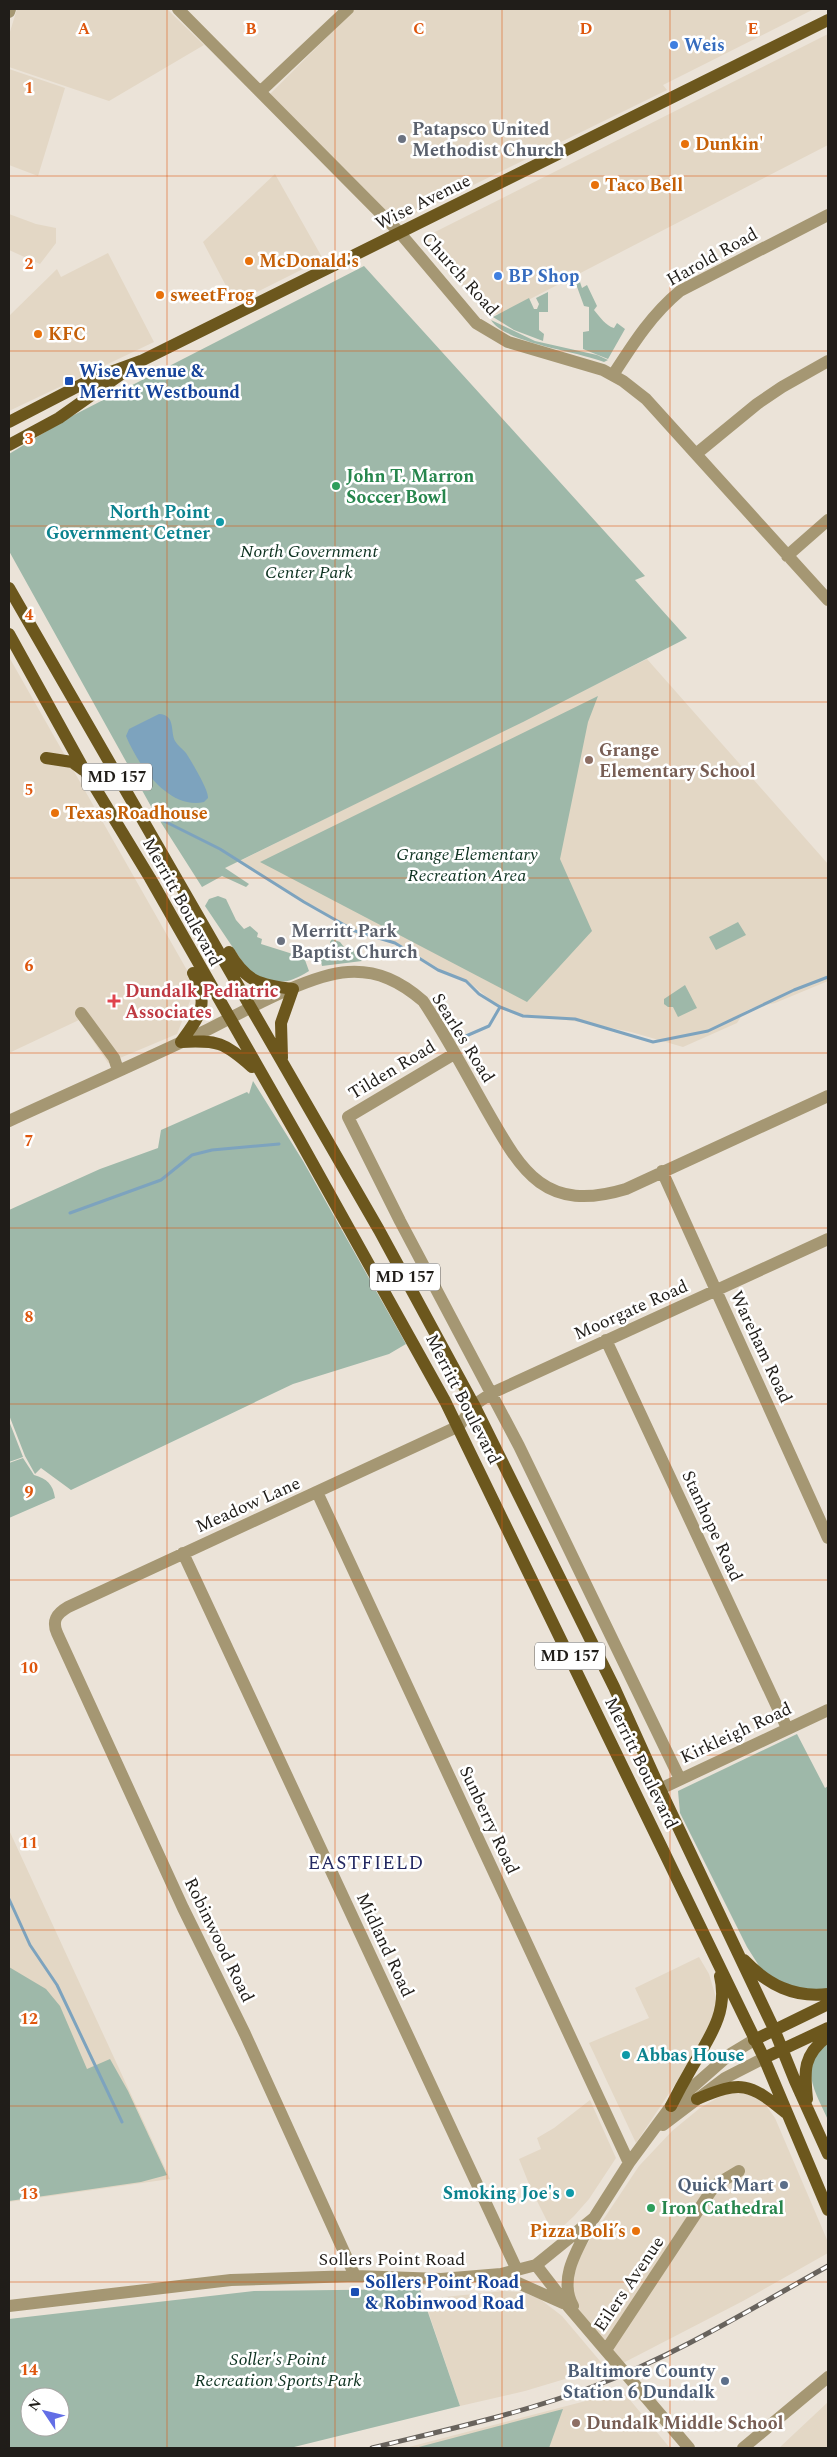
<svg xmlns="http://www.w3.org/2000/svg" width="837" height="2457" font-family="Spectral,serif">
	<style>
		.built { fill: #e3d7c5 }
		.green { fill: #9eb8a9; fill-rule: evenodd }
		.water { fill: #7da3be }
		.lines { fill: none; stroke-linecap: round; stroke-linejoin: round }
		.stream { stroke: #7da3be; stroke-width: 3 }
		.minor { stroke: #a59773; stroke-width: 12 }
		.major { stroke: #6c571d; stroke-width: 12 }
		.rail-casing { stroke: #68635d; stroke-width: 5 }
		.rail { stroke: #fff; stroke-width: 3; stroke-dasharray: 9; stroke-linecap: butt }
		.grid { fill: none; stroke: #de560d; stroke-width: 1; stroke-opacity: 0.55 }
		.shop-dot { fill: #3f7fe0; stroke: #fff; stroke-width: 2 }
		.worship-dot { fill: #6b7280; stroke: #fff; stroke-width: 2 }
		.food-dot { fill: #e8710a; stroke: #fff; stroke-width: 2 }
		.transit-dot { fill: #1a4fb4; stroke: #fff; stroke-width: 2 }
		.leisure-dot { fill: #2e9e5b; stroke: #fff; stroke-width: 2 }
		.culture-dot { fill: #0f9aa8; stroke: #fff; stroke-width: 2 }
		.education-dot { fill: #8d6e63; stroke: #fff; stroke-width: 2 }
		.health-dot { fill: #e0444e; stroke: #fff; stroke-width: 2 }
		.service-dot { fill: #5c6f8a; stroke: #fff; stroke-width: 2 }
		.labels { text-anchor: middle; dominant-baseline: central; stroke-width: 5; stroke-linejoin: round; paint-order: stroke }
		.shield { fill: #fff; stroke: #63615e; stroke-width: 1 }
		.shield-label { font-size: 16px; font-weight: bold; fill: #201d19 }
		.shop-label { font-size: 18px; font-weight: bold; fill: #366cbe; stroke: #fff; text-anchor: start }
		.worship-label { font-size: 18px; font-weight: bold; fill: #5b616d; stroke: #fff; text-anchor: start }
		.food-label { font-size: 18px; font-weight: bold; fill: #c56008; stroke: #fff; text-anchor: start }
		.street-label { font-size: 18px; fill: #201d19; stroke: #fff }
		.transit-label { font-size: 18px; font-weight: bold; fill: #164399; stroke: #fff; text-anchor: start }
		.leisure-label { font-size: 18px; font-weight: bold; fill: #27864d; stroke: #fff; text-anchor: start }
		.culture-label { font-size: 18px; font-weight: bold; fill: #0d838f; stroke: #fff; text-anchor: end }
		.park-label { font-size: 18px; font-style: italic; fill: #0d3220; stroke: #fff }
		.education-label { font-size: 18px; font-weight: bold; fill: #785e54; stroke: #fff; text-anchor: start }
		.health-label { font-size: 18px; font-weight: bold; fill: #be3a42; stroke: #fff; text-anchor: start }
		.service-label { font-size: 18px; font-weight: bold; fill: #4e5e75; stroke: #fff; text-anchor: end }
		.neighbourhood-label { font-size: 19px; letter-spacing: 1px; fill: #232861; stroke: #fff }
		.grid-label { font-size: 16px; text-anchor: middle; font-weight: bold; fill: #de560d; stroke: #fff; stroke-width: 5; stroke-linejoin: round; paint-order: stroke }
	</style>
	<rect width="100%" height="100%" fill="#ebe3d8"/>
	<!-- built -->
	<path class="built" d="M17,9h150l37,36 -95,56 -100,-34v-32z
		M355,9h459l-151,76 4,5 -263,129 -14,-4 -120,-121z
		M828,34v111l-325,168 -12,2 -7,-4 -63,-72z
		M9,69l56,19 -27,88 -29,-11z
		M275,174l48,85 -88,44 -32,-61z
		M9,214l27,10 20,4v15l-16,21 -31,-14z
		M108,253l46,89 -145,69v-95l48,-47 4,8z
		M9,657l187,329 -19,48 -69,29 -29,-43 -70,33z
		M647,659l181,205v117l-53,22 -23,5 -8,4 -7,11 -54,24 -52,-15 -45,-9 -54,-8h-14l-17,-6 -32,-27 -26,-11 -38,-23 -56,-20 -31,-20 -24,-11 -56,-35z
		M9,1830l161,349 -161,23z
		M699,1957l10,17 8,27 -4,18 -21,40 -56,84 -47,-100 60,-25 -14,-30z
		M743,2091l18,7 14,20 53,124v11l-85,48 -120,62 -42,-50 -10,-18 6,-36 62,-93 33,-35 28,-23 26,-15z
		M590,2100l26,58 -27,41 -15,17 -20,19 -23,-46 -12,-30 22,-10 -4,-11 17,-10z
		M503,2291l19,1 18,7 22,17 43,51 -80,24 -65,15 -36,-107z
		M620,2388l50,60h-265l196,-51z
		M828,2402v46h-49z"/>
	<!-- green -->
	<path class="green" d="M364,266l281,310 -10,4 52,58 -164,84 -298,146 24,16 -3,3 -24,-11 -20,11 -49,-77 -144,-259v-97l61,-37z
		M580,282l2,6 5,-3 10,21 -3,4c6,7 12,16 20,18l3,-5 8,6 -17,30 -25,-10v-17l6,-1v-24l-5,-1 -8,-22z
		M548,292v20h-9v18l5,4 -1,7 -29,-11 -21,-13 36,-19 5,11h3l2,-5 -3,-6z
		M491,320l44,21 62,14 11,5 -4,2c-27,-11 -99,-19 -113,-42z
		M598,696l-10,26 -28,137 32,72 -65,71 -267,-140z
		M218,896l8,3 10,21 8,9 6,-3 8,7 -1,4 5,2 -1,5 35,11 3,-7 2,1 8,22c-24,15 -31,12 -57,5l-47,-70 4,-7z
		M738,922l8,13 -30,15 -7,-13z
		M332,939l8,3 4,5h9l1,6 8,8 -40,5 -2,-9 6,-8 6,-2 -2,-5z
		M685,985l12,23 -19,9 -5,-10h-5l-4,-3v-5z
		M253,1081l50,80 103,183 -17,10 -96,30 -222,106 -30,-22 -6,6 -10,-18 -16,-41v-205l91,-41 58,-21 3,-18 86,-38 2,2z
		M9,1421l14,36 -14,5z
		M23,1458l11,17c13,4 19,9 21,23l-46,20v-55z
		M797,1734l28,54 3,-2v202l-10,4 -26,-2 -26,-13 -19,-30 -67,-134 -2,-22z
		M9,1967l37,22 14,17 27,63 23,-10 18,32 39,84 -26,7 -132,19z
		M828,2039v81c-8,-19 -23,-41 -15,-63 3,-6 11,-13 15,-18z
		M420,2289l40,117 -170,42h-281v-129l245,-28zM30,2397h30v30h-30z
		M563,2409l-14,39h-134z"/>
	<!-- water -->
	<path class="water" d="M159,714c17,1 11,17 16,27 3,5 8,8 11,12 5,8 23,37 22,45l-4,4c-36,8 -66,-37 -78,-66l3,-7z"/>
	<g class="lines">
		<!-- stream -->
		<path class="stream" d="M160,819l60,30 84,53 51,29 40,12 43,27 28,11 13,13 21,13 23,9 52,3 78,23 55,-11 86,-41 34,-13
			M466,1036l23,-10 11,-19
			M70,1213l91,-33 31,-25 20,-5 67,-6
			M9,1899l21,46 27,40 65,137"/>
		<!-- minor -->
		<path class="minor" d="M178,9l222,224 76,90 32,19 95,28 20,11 23,18 182,201
			M9,12l1,-3
			M261,91l87,-82
			M613,375c20,-31 38,-60 67,-84l148,-76
			M696,454l61,-50 25,-17 46,-26
			M787,556l41,-36
			M81,1013l33,45 4,12
			M454,1054l-106,63 52,104 119,225 161,333
			M9,1121c65,-30 131,-59 196,-90 36,-18 104,-57 143,-59 30,-2 53,10 75,29 23,34 42,71 62,106 36,63 58,107 141,82l202,-93
			M662,1171l166,367
			M606,1340l181,388
			M317,1492l312,671
			M183,1553l334,717
			M660,1789l168,-79
			M663,2125l62,-47 39,-20
			M536,2265l31,40 122,143
			M355,2276l-110,-242 -62,-126 -126,-275c-5,-12 -1,-19 11,-26l391,-181 15,-21 18,-12 336,-154
			M492,2278l24,4 47,21
			M9,2306l222,-26 124,-4 86,3 60,-5 35,-9 58,-47 35,-55 42,-57 58,-51 25,-15
			M573,2306c-15,-27 4,-56 17,-81
			M606,2350l105,-159 6,-7 22,-13
			M743,2448l85,-71"/>
		<!-- major -->
		<path class="major" d="M9,422l83,-43 49,-18 687,-341
			M9,445l50,-27 65,-46
			M9,588l370,642 95,175 140,282 46,102 114,240 21,52 33,73
			M9,634l73,132 68,112 149,261 146,262 319,657 64,152
			M46,758l26,4 11,8
			M229,952c17,30 31,33 64,37l-12,34 1,35
			M181,1042c19,-27 29,-37 12,-69
			M181,1042c37,-2 43,0 71,25
			M744,1960c24,25 50,38 84,34
			M754,2040l74,-36
			M764,2058l64,-30
			M697,2099c44,-19 53,-16 89,14
			M807,2099c-3,-29 -4,-44 21,-63
			M671,2106c6,-12 13,-25 20,-37 17,-30 38,-56 29,-93"/>
		<defs>
			<path id="rail" d="M372,2448c73,-18 148,-34 220,-61 83,-31 159,-78 236,-121"/>
		</defs>
		<!-- rail casing -->
		<use href="#rail" class="rail-casing"/>
		<!-- rail -->
		<use href="#rail" class="rail"/>
	</g>
	<!-- grid -->
	<path class="grid" d="M167,9v2439M335,9v2439M502,9v2439M670,9v2439M9,176h819M9,351h819M9,526h819M9,702h819M9,878h819M9,1053h819M9,1228h819M9,1404h819M9,1580h819M9,1755h819M9,1930h819M9,2106h819M9,2282h819"/>
	<!-- markers -->
	<g class="shop-dot">
		<circle cx="674" cy="45" r="5"/>
		<circle cx="498" cy="276" r="5"/>
	</g>
	<g class="worship-dot">
		<circle cx="402" cy="139" r="5"/>
		<circle cx="281" cy="941" r="5"/>
	</g>
	<g class="food-dot">
		<circle cx="685" cy="144" r="5"/>
		<circle cx="595" cy="185" r="5"/>
		<circle cx="249" cy="261" r="5"/>
		<circle cx="160" cy="295" r="5"/>
		<circle cx="38" cy="334" r="5"/>
		<circle cx="55" cy="813" r="5"/>
		<circle cx="636" cy="2231" r="5"/>
	</g>
	<g class="transit-dot">
		<rect x="64" y="376" width="10" height="10" rx="2.5"/>
		<rect x="350" y="2287" width="10" height="10" rx="2.5"/>
	</g>
	<g class="leisure-dot">
		<circle cx="336" cy="486" r="5"/>
		<circle cx="651" cy="2208" r="5"/>
	</g>
	<g class="culture-dot">
		<circle cx="220" cy="522" r="5"/>
		<circle cx="626" cy="2055" r="5"/>
		<circle cx="570" cy="2193" r="5"/>
	</g>
	<g class="education-dot">
		<circle cx="589" cy="760" r="5"/>
		<circle cx="576" cy="2423" r="5"/>
	</g>
	<path class="health-dot" d="M111.5 993.5h5v5h5v5h-5v5h-5v-5h-5v-5h5z"/>
	<g class="service-dot">
		<circle cx="784" cy="2185" r="5"/>
		<circle cx="725" cy="2381" r="5"/>
	</g>
	<g class="labels">
		<!-- shield labels -->
		<g class="shield">
			<rect x="82" y="763.5" width="70" height="27" rx="4"/>
			<rect x="370" y="1263.5" width="70" height="27" rx="4"/>
			<rect x="535" y="1642.5" width="70" height="27" rx="4"/>
		</g>
		<g class="shield-label">
			<text x="117" y="777">MD 157</text>
			<text x="405" y="1277">MD 157</text>
			<text x="570" y="1656">MD 157</text>
		</g>
		<!-- shop labels -->
		<g class="shop-label">
			<text x="684" y="45">Weis</text>
			<text x="508" y="276">BP Shop</text>
		</g>
		<!-- worship labels -->
		<g class="worship-label">
			<text x="412" y="129">Patapsco United<tspan x="412" dy="21">Methodist Church</tspan></text>
			<text x="291" y="931">Merritt Park<tspan x="291" dy="21">Baptist Church</tspan></text>
		</g>
		<!-- food labels -->
		<g class="food-label">
			<text x="695" y="144">Dunkin'</text>
			<text x="605" y="185">Taco Bell</text>
			<text x="259" y="261">McDonald's</text>
			<text x="170" y="295">sweetFrog</text>
			<text x="48" y="334">KFC</text>
			<text x="65" y="813">Texas Roadhouse</text>
			<text x="626" y="2231" text-anchor="end">Pizza Boli’s</text>
		</g>
		<!-- street labels -->
		<g class="street-label">
			<text transform="translate(423 202) rotate(-26)">Wise Avenue</text>
			<text transform="translate(712 257) rotate(-29)">Harold Road</text>
			<text transform="translate(460 274) rotate(48)">Church Road</text>
			<text transform="translate(182 902) rotate(61)">Merritt Boulevard</text>
			<text transform="translate(463 1038) rotate(58)">Searles Road</text>
			<text transform="translate(392 1070) rotate(-31)">Tilden Road</text>
			<text transform="translate(631 1310) rotate(-24)">Moorgate Road</text>
			<text transform="translate(761 1347) rotate(65)">Wareham Road</text>
			<text transform="translate(463 1399) rotate(63)">Merritt Boulevard</text>
			<text transform="translate(248 1505) rotate(-24)">Meadow Lane</text>
			<text transform="translate(712 1526) rotate(65)">Stanhope Road</text>
			<text transform="translate(736 1733) rotate(-25)">Kirkleigh Road</text>
			<text transform="translate(641 1763) rotate(64)">Merritt Boulevard</text>
			<text transform="translate(489 1820) rotate(65)">Sunberry Road</text>
			<text transform="translate(219 1940) rotate(64)">Robinwood Road</text>
			<text transform="translate(385 1945) rotate(65)">Midland Road</text>
			<text x="392" y="2259">Sollers Point Road</text>
			<text transform="translate(629 2284) rotate(-56)">Eilers Avenue</text>
		</g>
		<!-- transit labels -->
		<g class="transit-label">
			<text x="79" y="371">Wise Avenue &amp;<tspan x="79" dy="21">Merritt Westbound</tspan></text>
			<text x="365" y="2282">Sollers Point Road<tspan x="365" dy="21">&amp; Robinwood Road</tspan></text>
		</g>
		<!-- leisure labels -->
		<g class="leisure-label">
			<text x="346" y="476">John T. Marron<tspan x="346" dy="21">Soccer Bowl</tspan></text>
			<text x="661" y="2208">Iron Cathedral</text>
		</g>
		<!-- culture labels -->
		<g class="culture-label">
			<text x="210" y="512">North Point<tspan x="210" dy="21">Government Cetner</tspan></text>
			<text x="636" y="2055" text-anchor="start">Abbas House</text>
			<text x="560" y="2193">Smoking Joe's</text>
		</g>
		<!-- park labels -->
		<g class="park-label">
			<text x="309" y="551">North Government<tspan x="309" dy="21">Center Park</tspan></text>
			<text x="467" y="854">Grange Elementary<tspan x="467" dy="21">Recreation Area</tspan></text>
			<text x="278" y="2359">Soller's Point<tspan x="278" dy="21">Recreation Sports Park</tspan></text>
		</g>
		<!-- education labels -->
		<g class="education-label">
			<text x="599" y="750">Grange<tspan x="599" dy="21">Elementary School</tspan></text>
			<text x="586" y="2423">Dundalk Middle School</text>
		</g>
		<!-- health labels -->
		<g class="health-label">
			<text x="125" y="991">Dundalk Pediatric<tspan x="125" dy="21">Associates</tspan></text>
		</g>
		<!-- service labels -->
		<g class="service-label">
			<text x="774" y="2185">Quick Mart</text>
			<text x="715" y="2371">Baltimore County<tspan x="715" dy="21">Station 6 Dundalk</tspan></text>
		</g>
		<!-- neighbourhood labels -->
		<g class="neighbourhood-label">
			<text x="366" y="1863">EASTFIELD</text>
		</g>
	</g>
	<g class="grid-label">
		<text x="84" y="34">A</text>
		<text x="251" y="34">B</text>
		<text x="419" y="34">C</text>
		<text x="586" y="34">D</text>
		<text x="753" y="34">E</text>
		<text x="29" y="93">1</text>
		<text x="29" y="269">2</text>
		<text x="29" y="444">3</text>
		<text x="29" y="620">4</text>
		<text x="29" y="795">5</text>
		<text x="29" y="971">6</text>
		<text x="29" y="1146">7</text>
		<text x="29" y="1322">8</text>
		<text x="29" y="1497">9</text>
		<text x="29" y="1673">10</text>
		<text x="29" y="1848">11</text>
		<text x="29" y="2024">12</text>
		<text x="29" y="2199">13</text>
		<text x="29" y="2375">14</text>
	</g>
	<!-- border -->
	<rect width="837" height="2457" fill="none" stroke="#201d19" stroke-width="20"/>
	<!-- north arrow -->
	<g transform="translate(45 2412) rotate(305)"><circle r="24" fill="#ffffff" stroke="#a6a5a3"/>
	<path d="M0-4L9 19L0 12L-9 19Z" fill="#636ee6"/>
	<text y="-8" font-size="14" font-weight="bold" text-anchor="middle" fill="#201d19">N</text>
	</g>
</svg>
